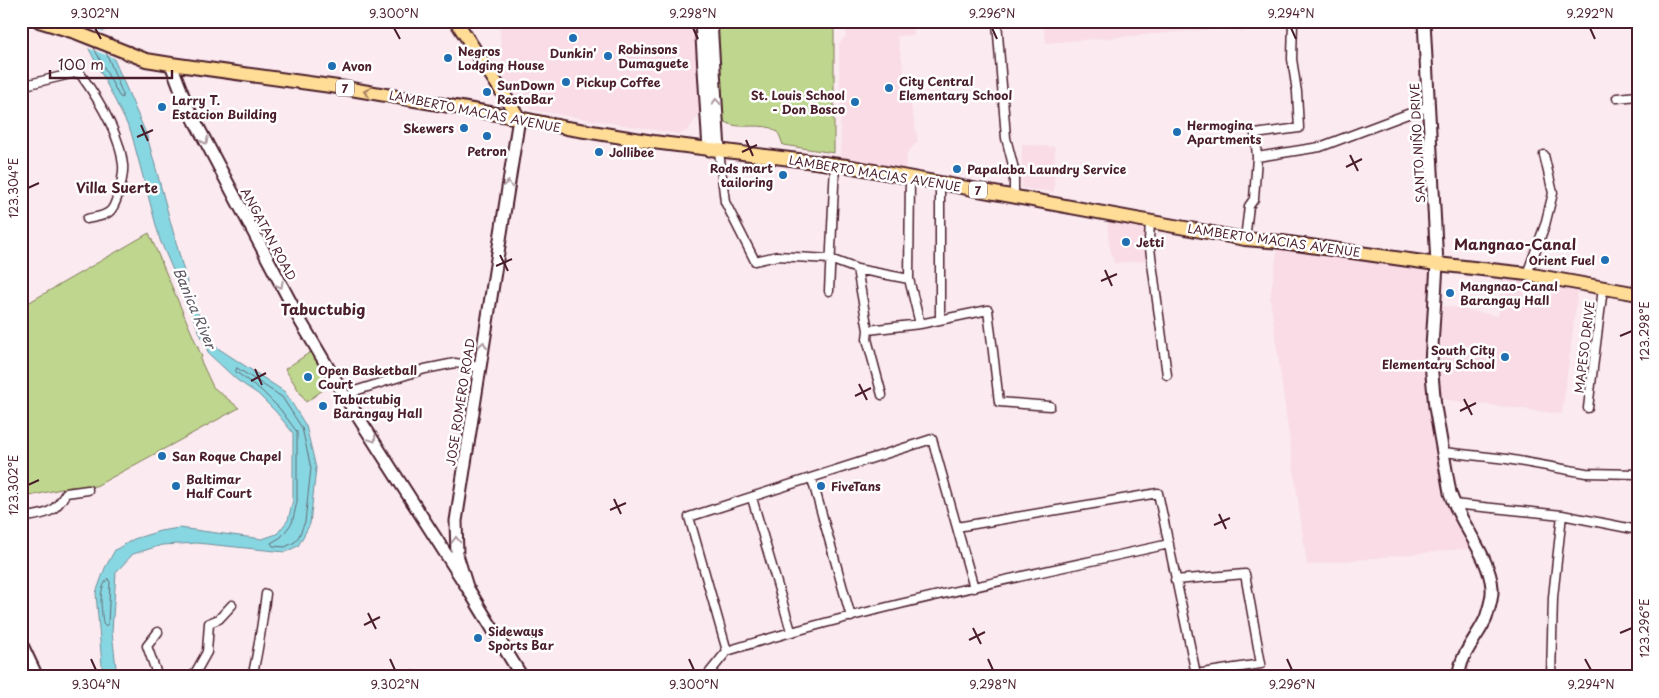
<svg xmlns="http://www.w3.org/2000/svg" width="1659" height="698" font-family="'Playpen Sans',sans-serif">
	<style>
		.built { fill: #f9dce6 }
		.green { fill: #bed68d; stroke: #847a5c }
		.water { fill: #87d7e2; stroke: #6f8d99 }
		.pier { fill: #fbeaf0 }
		.lines { fill: none; stroke-linecap: round; stroke-linejoin: round }
		.shore { stroke: #626974; stroke-width: 1 }
		.street-casing { stroke: #4a1f2b; stroke-width: 11 }
		.secondary-casing { stroke: #4a1f2b; stroke-width: 15 }
		.primary-casing { stroke: #4a1f2b; stroke-width: 16 }
		.street { stroke: #fff; stroke-width: 8 }
		.secondary { stroke: #fff; stroke-width: 11 }
		.primary { stroke: #ffdd96; stroke-width: 12 }
		.oneway { stroke: #a47e60 }
		.oneway2 { stroke: #ae9aa0 }
		.ticks { fill: none; stroke: #4a1f2b; stroke-width: 2 }
		.poi-dot { fill: #1f6fb2; stroke: #fff; stroke-width: 2 }
		.labels { text-anchor: middle; dominant-baseline: central; stroke-width: 5; stroke-linejoin: round; paint-order: stroke }
		.shield { fill: #fff; stroke: #80626b; stroke-width: 1 }
		.shield-label { font-size: 11px; font-weight: bold; fill: #4a1f2b }
		.poi-label { font-size: 12px; font-weight: bold; fill: #4a1f2b; stroke: #fff; text-anchor: start }
		.street-label { font-size: 12px; fill: #4a1f2b; stroke: #fff }
		.neighbourhood-label { font-size: 14px; font-weight: bold; fill: #4a1f2b; stroke: #fff }
		.water-label { font-size: 14px; font-style: italic; fill: #5c5662; stroke: #fff }
		.quarter-label { font-size: 15px; font-weight: bold; fill: #4a1f2b; stroke: #fff }
		.neatline { fill: none; stroke: #4a1f2b; stroke-width: 2 }
		.ticks-label { font-size: 12px; text-anchor: middle; fill: #4a1f2b }
	</style>
	<rect width="100%" height="100%" fill="#fbeaf0"/>
	<filter id="ink" filterUnits="userSpaceOnUse"><feTurbulence type="fractalNoise" baseFrequency=".02" numOctaves="2"/><feDisplacementMap in="SourceGraphic" scale="10" xChannelSelector="R" yChannelSelector="G"/><feConvolveMatrix kernelMatrix="1 2 1 2 8 2 1 2 1" color-interpolation-filters="sRGB"/></filter>
	<g filter="url(#ink)">
		<!-- built -->
		<path class="built" d="M499,21h196l6,83 -2,10 -11,16 -9,4 -147,-24 -14,-10 -14,-18z
			M846,21h66l2,14 -17,1 21,105 -11,12 -2,17 -64,-10 -2,-116 7,-8z
			M1043,21h246l-1,3 -45,7 -27,-2 -170,14z
			M1022,144l33,3 -1,45 -32,-4z
			M1107,217l36,5 3,14 -1,25 -31,2 -5,-19z
			M1278,246l154,22 -4,105 14,124 29,51 -164,17 -37,-267z
			M1503,279l75,11 -16,124 -122,-15 1,-94 57,11z"/>
		<!-- green -->
		<path class="green" d="M716,21h118v132l-51,-8c-2,-5 -3,-11 -7,-14 -11,-10 -37,0 -51,-9l-3,-5z
			M149,233l53,124 -2,2 13,28 26,21 -143,78 -26,1 -49,11v-191z
			M312,351l18,34 -24,17 -21,-33z"/>
		<!-- water -->
		<path class="water" d="M80,21h23l1,15 43,100 45,165 21,44 72,47 21,34 10,42 -6,56 -12,22 -13,6 -88,-9 -35,2 -29,9 -17,18 -4,60 5,45h-14l-7,-84 9,-25 10,-18 19,-11 26,-8 19,-3 83,11 15,-5 11,-14 5,-20v-67l-17,-21 -18,-18 -21,-14 -28,-26 -49,-114 -29,-108 -50,-99z"/>
		<!-- pier -->
		<path class="pier" d="M78,22l28,11 11,26 -32,-12 -6,-14z"/>
		<g class="lines">
			<!-- shore -->
			<path class="shore" d="M94,48l25,48 3,2 1,-3 -17,-43
				M237,368l45,29 20,31 9,40 -6,54 -6,14 -4,6 -10,5 -12,-1 -2,-3 10,-6 11,-14 5,-21v-70l-17,-23 -19,-19 -25,-18z
				M108,579l2,3 -2,42 -3,2 -2,-2c-1,-14 -6,-35 5,-45z"/>
			<defs>
				<path id="street" d="M997,21l9,117 8,31v27
					M21,86l58,-14c18,25 41,62 44,93 1,9 -2,19 -4,27 -2,6 -5,17 -10,20 -6,5 -15,5 -22,7
					M1617,98l21,-2
					M719,151l6,51 30,59 22,-5 53,3 27,10 52,10
					M1257,157l63,-10 109,-41
					M910,178l-1,101 11,45
					M940,183v137
					M1150,221l-1,20 18,134
					M1245,239l4,-33 5,-7 3,-42 -2,-23 44,-6 -2,-36 -5,-33 1,-38
					M857,269l11,61 -1,9 15,56
					M1527,274l18,-49 8,-32 -9,-38
					M829,291l6,-127
					M868,330l52,-6 68,-14 11,92 51,4
					M346,398l12,-8 67,-21 30,-6 24,4
					M1588,408l15,-120
					M1443,452l64,7 79,14 52,1
					M812,479l39,138
					M752,498l39,133
					M1453,504l109,11 76,15
					M21,518c24,-4 32,-3 45,-25l22,-3
					M957,527l201,-34 38,181 65,-10 -16,-90 -70,6
					M974,588l-42,-149 -243,78 38,134c145,-45 294,-74 442,-107
					M158,632l-11,14 11,31
					M413,676v1
					M193,677l14,-25 2,-29 10,-4 13,-14
					M252,677c7,-27 10,-55 14,-83
					M706,677l21,-26
					M1551,677l2,-80 9,-82"/>
				<path id="secondary" d="M701,21l8,129
					M711,21l8,130
					M1424,21l13,243 -6,99 4,44 15,86c10,31 40,64 42,95 1,10 -3,20 -6,30 -8,19 -27,37 -27,59
					M171,64l16,42 114,216 45,76 121,189
					M519,118l-63,403 1,34 10,32 55,90
					M21,643l16,34"/>
				<path id="primary" d="M39,21l36,11 71,28 25,4 174,24 174,30 48,10 86,14 194,24 398,73 37,3 155,22 90,10 111,20
					M456,21l63,97"/>
			</defs>
			<!-- street casing -->
			<use href="#street" class="street-casing"/>
			<!-- secondary casing -->
			<use href="#secondary" class="secondary-casing"/>
			<!-- primary casing -->
			<use href="#primary" class="primary-casing"/>
			<!-- street -->
			<use href="#street" class="street"/>
			<!-- secondary -->
			<use href="#secondary" class="secondary"/>
			<!-- primary -->
			<use href="#primary" class="primary"/>
		</g>
		<!-- one-way arrows -->
		<defs><path id="oneway-chevron" d="M-2-3.5L2.5 0L-2 3.5" fill="none" stroke-width="1.6" stroke-linecap="round" stroke-linejoin="round" transform="scale(1.25)"/></defs>
		<use class="oneway" href="#oneway-chevron" transform="translate(367 92) rotate(-170)"/>
		<g class="oneway2">
			<use href="#oneway-chevron" transform="translate(716 102) rotate(-94)"/>
			<use href="#oneway-chevron" transform="translate(205 141) rotate(63)"/>
			<use href="#oneway-chevron" transform="translate(508 184) rotate(-81)"/>
			<use href="#oneway-chevron" transform="translate(280 285) rotate(62)"/>
			<use href="#oneway-chevron" transform="translate(483 345) rotate(-81)"/>
			<use href="#oneway-chevron" transform="translate(373 439) rotate(57)"/>
			<use href="#oneway-chevron" transform="translate(456 540) rotate(-91)"/>
		</g>
	</g>
	<!-- ticks -->
	<path class="ticks" d="M95,28l6,11M394,28l6,11M693,28l5,11M992,28l5,11M1291,28l5,11M1590,28l5,11M141,125l7,16M137,137l16,-7M746,140l7,16M742,152l15,-7M1350,155l8,16M1346,167l16,-8M28,188l11,-5M500,255l8,16M496,266l16,-7M1105,270l7,16M1101,281l16,-7M1620,336l12,-5M255,369l7,16M251,381l15,-8M859,384l8,16M855,396l16,-8M1464,399l8,16M1460,411l16,-8M28,485l11,-5M614,499l7,15M610,510l16,-7M1219,514l7,15M1214,525l16,-7M368,613l8,16M364,625l16,-8M973,628l8,16M1620,633l12,-5M969,640l16,-8M91,659l5,11M390,659l5,11M689,659l5,11M988,659l5,11M1287,659l5,11M1585,659l6,11"/>
	<!-- markers -->
	<g class="poi-dot">
		<circle cx="573" cy="38" r="5"/>
		<circle cx="608" cy="56" r="5"/>
		<circle cx="448" cy="58" r="5"/>
		<circle cx="332" cy="66" r="5"/>
		<circle cx="566" cy="82" r="5"/>
		<circle cx="889" cy="88" r="5"/>
		<circle cx="487" cy="92" r="5"/>
		<circle cx="855" cy="102" r="5"/>
		<circle cx="162" cy="107" r="5"/>
		<circle cx="464" cy="128" r="5"/>
		<circle cx="1177" cy="132" r="5"/>
		<circle cx="487" cy="136" r="5"/>
		<circle cx="599" cy="152" r="5"/>
		<circle cx="957" cy="169" r="5"/>
		<circle cx="783" cy="175" r="5"/>
		<circle cx="1126" cy="242" r="5"/>
		<circle cx="1605" cy="260" r="5"/>
		<circle cx="1450" cy="293" r="5"/>
		<circle cx="1505" cy="357" r="5"/>
		<circle cx="308" cy="377" r="5"/>
		<circle cx="323" cy="406" r="5"/>
		<circle cx="162" cy="456" r="5"/>
		<circle cx="176" cy="486" r="5"/>
		<circle cx="821" cy="486" r="5"/>
		<circle cx="478" cy="638" r="5"/>
	</g>
	<g class="labels">
		<!-- shield labels -->
		<g class="shield">
			<rect x="336" y="79.5" width="18" height="17" rx="4"/>
			<rect x="969" y="181.5" width="18" height="17" rx="4"/>
		</g>
		<g class="shield-label">
			<text x="345" y="88">7</text>
			<text x="978" y="190">7</text>
		</g>
		<!-- poi labels -->
		<g class="poi-label">
			<text x="618" y="49">Robinsons<tspan x="618" dy="14">Dumaguete</tspan></text>
			<text x="458" y="51">Negros<tspan x="458" dy="14">Lodging House</tspan></text>
			<text x="573" y="53" text-anchor="middle">Dunkin'</text>
			<text x="342" y="66">Avon</text>
			<text x="899" y="81">City Central<tspan x="899" dy="14">Elementary School</tspan></text>
			<text x="576" y="82">Pickup Coffee</text>
			<text x="497" y="85">SunDown<tspan x="497" dy="14">RestoBar</tspan></text>
			<text x="845" y="95" text-anchor="end">St. Louis School<tspan x="845" dy="14">- Don Bosco</tspan></text>
			<text x="172" y="100">Larry T.<tspan x="172" dy="14">Estacion Building</tspan></text>
			<text x="1187" y="125">Hermogina<tspan x="1187" dy="14">Apartments</tspan></text>
			<text x="454" y="128" text-anchor="end">Skewers</text>
			<text x="487" y="151" text-anchor="middle">Petron</text>
			<text x="609" y="152">Jollibee</text>
			<text x="773" y="168" text-anchor="end">Rods mart<tspan x="773" dy="14">tailoring</tspan></text>
			<text x="967" y="169">Papalaba Laundry Service</text>
			<text x="1136" y="242">Jetti</text>
			<text x="1595" y="260" text-anchor="end">Orient Fuel</text>
			<text x="1460" y="286">Mangnao-Canal<tspan x="1460" dy="14">Barangay Hall</tspan></text>
			<text x="1495" y="350" text-anchor="end">South City<tspan x="1495" dy="14">Elementary School</tspan></text>
			<text x="318" y="370">Open Basketball<tspan x="318" dy="14">Court</tspan></text>
			<text x="333" y="399">Tabuctubig<tspan x="333" dy="14">Barangay Hall</tspan></text>
			<text x="172" y="456">San Roque Chapel</text>
			<text x="186" y="479">Baltimar<tspan x="186" dy="14">Half Court</tspan></text>
			<text x="831" y="486">FiveTans</text>
			<text x="488" y="631">Sideways<tspan x="488" dy="14">Sports Bar</tspan></text>
		</g>
		<!-- street labels -->
		<g class="street-label">
			<text transform="translate(475 111) rotate(11)">LAMBERTO MACIAS AVENUE</text>
			<text transform="translate(1417 143) rotate(-93)">SANTO NIÑO DRIVE</text>
			<text transform="translate(875 173) rotate(9)">LAMBERTO MACIAS AVENUE</text>
			<text transform="translate(269 234) rotate(62)">ANGATAN ROAD</text>
			<text transform="translate(1274 240) rotate(8)">LAMBERTO MACIAS AVENUE</text>
			<text transform="translate(1584 347) rotate(-83)">MAPESO DRIVE</text>
			<text transform="translate(460 402) rotate(-81)">JOSE ROMERO ROAD</text>
		</g>
		<!-- neighbourhood labels -->
		<g class="neighbourhood-label">
			<text x="117" y="187">Villa Suerte</text>
		</g>
		<!-- water labels -->
		<g class="water-label">
			<text transform="translate(195 308) rotate(67)">Banica River</text>
		</g>
		<!-- quarter labels -->
		<g class="quarter-label">
			<text x="1515" y="243">Mangnao-Canal</text>
			<text x="323" y="308">Tabuctubig</text>
		</g>
	</g>
	<!-- margin -->
	<rect width="1659" height="698" fill="none" stroke="#fff" stroke-width="55"/>
	<!-- scale -->
	<path d="M50 70v8h122v-8" fill="none" stroke="#4a1f2b" stroke-width="2.5"/>
	<text x="58" y="70" font-size="15" fill="#4a1f2b" stroke="#ffffff" stroke-width="4" paint-order="stroke">100 m</text>
	<rect x="28" y="28" width="1604" height="642" class="neatline"/>
	<g class="ticks-label">
		<text x="95" y="18">9.302°N</text>
		<text x="394" y="18">9.300°N</text>
		<text x="693" y="18">9.298°N</text>
		<text x="992" y="18">9.296°N</text>
		<text x="1291" y="18">9.294°N</text>
		<text x="1590" y="18">9.292°N</text>
		<text transform="translate(14 188) rotate(-90)" y="4">123.304°E</text>
		<text transform="translate(1645 331) rotate(-90)" y="4">123.298°E</text>
		<text transform="translate(14 485) rotate(-90)" y="4">123.302°E</text>
		<text transform="translate(1645 628) rotate(-90)" y="4">123.296°E</text>
		<text x="96" y="689">9.304°N</text>
		<text x="395" y="689">9.302°N</text>
		<text x="694" y="689">9.300°N</text>
		<text x="993" y="689">9.298°N</text>
		<text x="1292" y="689">9.296°N</text>
		<text x="1591" y="689">9.294°N</text>
	</g>
</svg>
